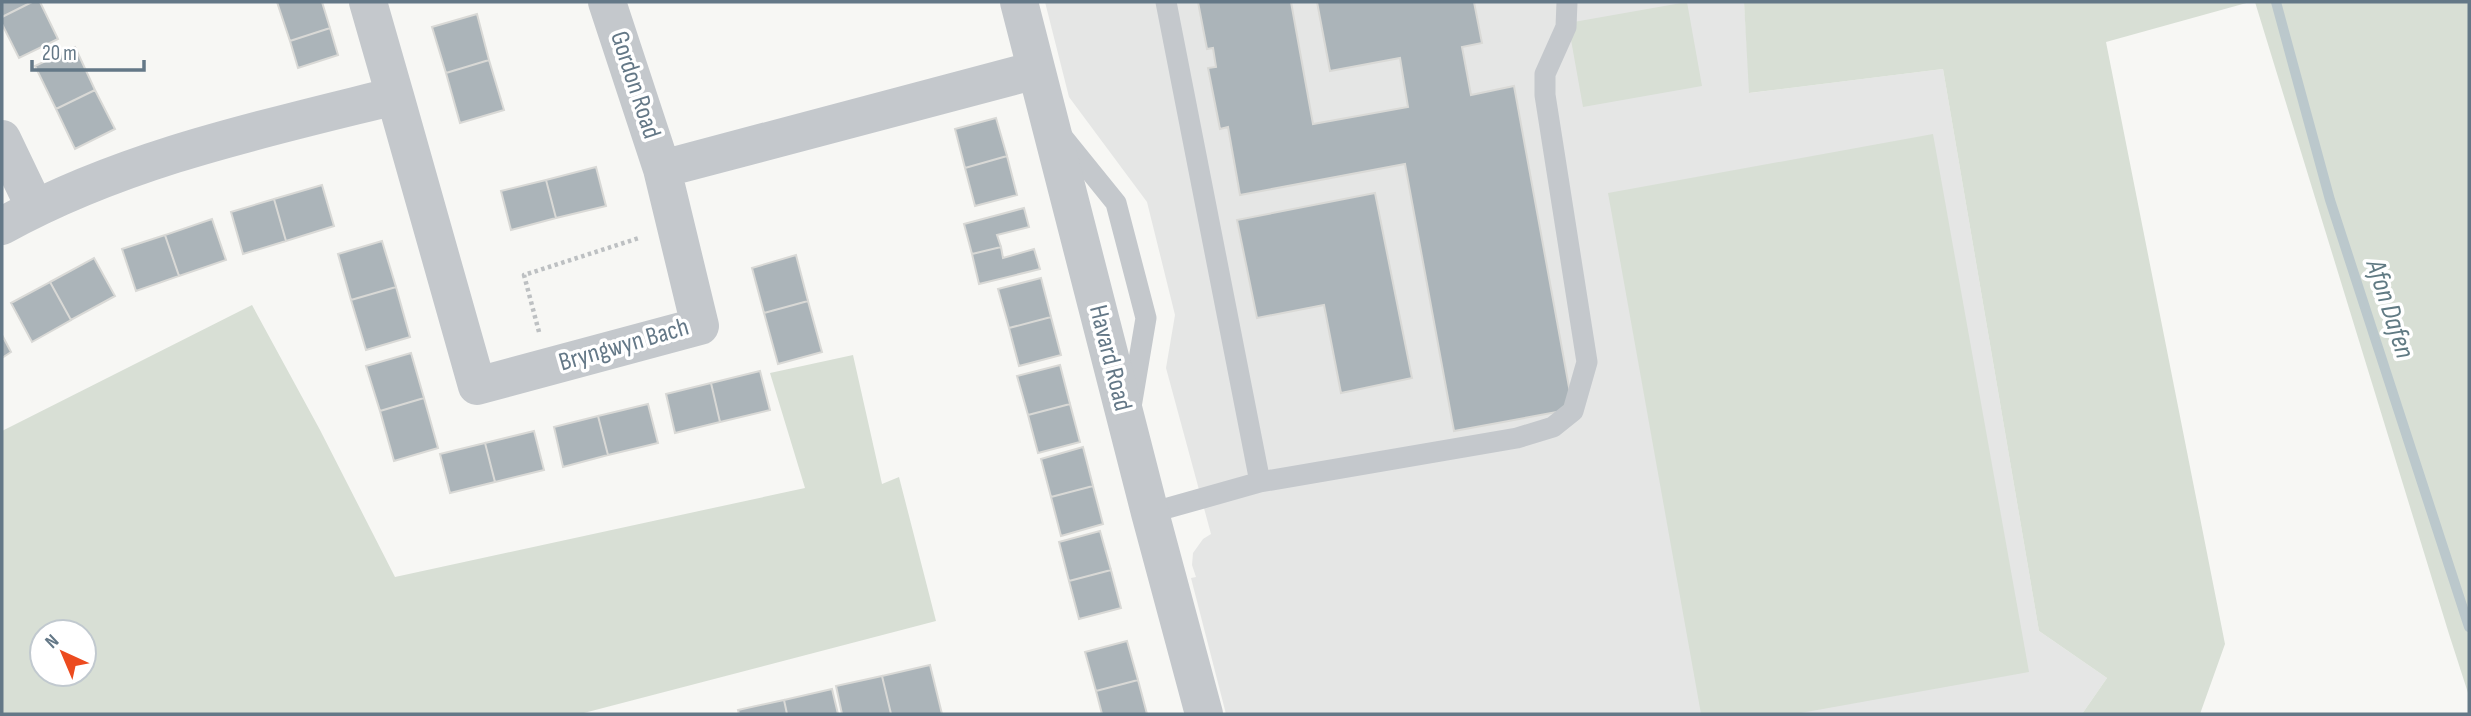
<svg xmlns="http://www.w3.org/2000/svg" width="2471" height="716" font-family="'Sofia Sans Condensed',sans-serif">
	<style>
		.built { fill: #e5e6e5 }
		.green { fill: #d8dfd5; fill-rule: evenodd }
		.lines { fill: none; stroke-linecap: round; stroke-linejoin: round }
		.stream { stroke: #bbc8cc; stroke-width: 10 }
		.building { fill: #abb4b9; stroke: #d9d9d6; stroke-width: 2 }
		.path { stroke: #bdc0c2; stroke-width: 4.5; stroke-dasharray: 3.5 3.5; stroke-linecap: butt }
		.service { stroke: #c4c8cc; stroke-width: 21 }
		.minor { stroke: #c4c8cc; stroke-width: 38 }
		.labels { text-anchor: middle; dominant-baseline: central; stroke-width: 7; stroke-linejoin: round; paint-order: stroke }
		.street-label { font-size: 26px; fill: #647887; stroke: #fff }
		.water-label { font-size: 28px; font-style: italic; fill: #607a83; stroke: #fff }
	</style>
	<rect width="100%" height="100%" fill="#f7f7f4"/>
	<!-- built -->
	<path class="built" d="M1045,2h699l6,91 193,-24 96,562 68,47 -25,36h-856l-35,-136 5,-1 -4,-12 1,-12 10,-14 8,-5 -45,-166 9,-53 -28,-113 -78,-105z"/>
	<!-- green -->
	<path class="green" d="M1687,2l15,84 -119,21 -15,-84z
		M1744,2h506l-144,40 119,602 -25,70h-118l25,-36 -68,-47 -96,-562 -194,24z
		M2255,2h214v694l-20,-62z
		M1933,134l96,538 -234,42h-94l-93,-521z
		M252,305l68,125 75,147 410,-89 -35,-115 83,-18 29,129 17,-7 37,144 -356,93h-578v-283zM84,632v42h-42v-42z"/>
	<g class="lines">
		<!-- stream -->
		<path class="stream" d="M2276,2l54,198 139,427"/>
	</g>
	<!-- building -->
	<path class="building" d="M2,2h30l-30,15z
		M32,2h8l18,37 -39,19 -17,-34v-7z
		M277,2h45l8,26 -40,13z
		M1198,2h93l22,122 95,-17 -8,-49 -70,13 -13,-69h157l8,41 -20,4 9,48 43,-9 59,323 -119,22 -49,-267 -165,31 -12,-68 -8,2 -12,-61 8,-1 -3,-19 -6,1z
		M477,14l12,46 -43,13 -14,-46z
		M330,28l8,27 -40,13 -8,-27z
		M75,47l20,43 -39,19 -21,-43z
		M489,60l15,50 -44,13 -14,-50z
		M95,90l20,39 -40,20 -19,-40z
		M996,118l11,38 -42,12 -10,-39z
		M1007,156l10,39 -42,11 -10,-38z
		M596,167l10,39 -50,12 -10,-38z
		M546,180l10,38 -45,12 -10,-39z
		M322,185l12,41 -48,15 -12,-42z
		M1375,193l37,185 -71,15 -17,-88 -67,13 -20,-98z
		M274,199l12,42 -43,13 -12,-42z
		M1024,208l5,19 -32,8 4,12 -29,7 -8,-30z
		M212,219l14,41 -47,16 -14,-41z
		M165,235l14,41 -43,15 -14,-42z
		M382,241l14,46 -45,13 -13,-46z
		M1001,247l2,11 31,-9 6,20 -61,15 -7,-30z
		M796,255l12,46 -44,12 -12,-45z
		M94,258l21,38 -44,24 -21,-38z
		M1041,278l10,39 -42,11 -11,-39z
		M50,282l21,38 -39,22 -21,-39z
		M396,287l14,50 -44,13 -15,-50z
		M808,301l14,51 -44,12 -14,-51z
		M1051,317l10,38 -42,11 -10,-38z
		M2,335l9,17 -9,6z
		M411,353l13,45 -44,13 -14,-45z
		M1060,365l10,39 -42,11 -11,-39z
		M760,371l10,39 -50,12 -9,-39z
		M711,383l9,39 -45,11 -9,-39z
		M424,398l14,50 -44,13 -14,-50z
		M648,404l10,39 -50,12 -10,-39z
		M1070,404l10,38 -42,11 -10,-38z
		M598,416l10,39 -45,12 -9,-40z
		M534,431l10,39 -49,12 -10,-39z
		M485,443l10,39 -45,11 -10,-39z
		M1083,447l10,39 -42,11 -10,-38z
		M1093,486l10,38 -42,12 -10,-39z
		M1100,531l11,39 -42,11 -10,-39z
		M1111,570l10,38 -42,11 -10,-38z
		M1127,641l11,39 -42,11 -11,-39z
		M930,665l12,49h-51l-9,-38z
		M882,676l9,38h-49l-6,-28z
		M1138,680l9,34h-45l-6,-23z
		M832,689l6,25h-51l-3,-14z
		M784,700l3,14h-48l-1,-4z"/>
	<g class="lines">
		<!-- path -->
		<path class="path" d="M539,332l-15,-57 115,-37"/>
		<!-- service -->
		<path class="service" d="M1166,2l94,480
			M1061,135l55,68 30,115 -15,89
			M1150,513l110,-31 257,-44 36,-11 20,-16 14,-49 -42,-267v-21l21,-47 1,-25"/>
		<!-- minor -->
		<path class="minor" d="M368,2l27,94
			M607,2l55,167
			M1019,2l131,511 54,201
			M2,139l33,69
			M2,226c121,-67 260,-97 393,-130l82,290 223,-60 -38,-157 374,-99"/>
	</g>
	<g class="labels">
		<!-- street labels -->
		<g class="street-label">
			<text transform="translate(635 85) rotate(72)">Gordon Road</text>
			<text transform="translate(624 345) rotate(-16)">Bryngwyn Bach</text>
			<text transform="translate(1110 358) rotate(76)">Havard Road</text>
		</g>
		<!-- water labels -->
		<g class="water-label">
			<text transform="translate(2390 309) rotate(72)">Afon Dafen</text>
		</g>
	</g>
	<!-- border -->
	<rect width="2471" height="716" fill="none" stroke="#647887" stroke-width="7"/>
	<!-- north arrow -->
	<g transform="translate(63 653) rotate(316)"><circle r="33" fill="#ffffff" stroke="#c1c9cf" stroke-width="2"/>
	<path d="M0-5L12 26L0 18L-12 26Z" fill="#ec4b1f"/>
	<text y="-10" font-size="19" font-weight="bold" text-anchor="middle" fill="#647887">N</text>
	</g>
	<!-- scale -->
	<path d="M32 60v10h112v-10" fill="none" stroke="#647887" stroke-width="3.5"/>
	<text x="42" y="60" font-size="21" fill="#647887" stroke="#ffffff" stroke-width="5" paint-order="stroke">20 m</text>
</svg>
